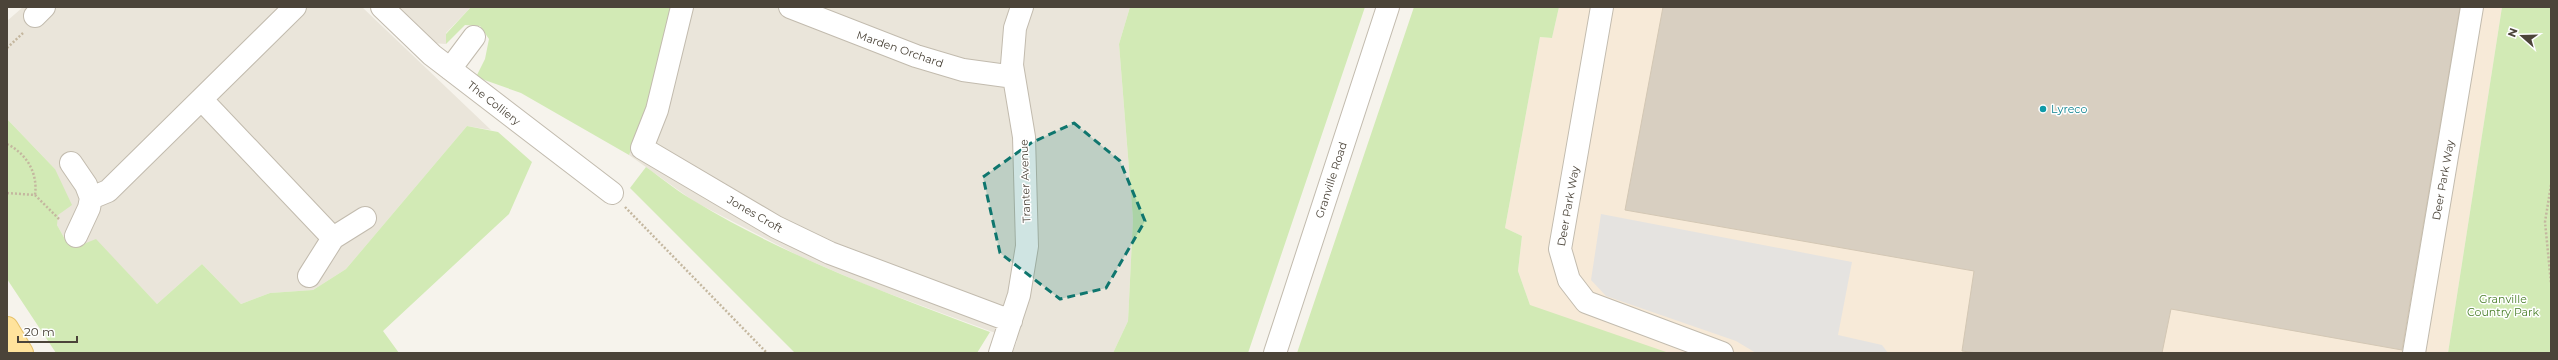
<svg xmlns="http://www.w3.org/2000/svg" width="2558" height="360" font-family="Montserrat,sans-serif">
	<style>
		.residential { fill: #eae5da }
		.commercial { fill: #f7ead8 }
		.green { fill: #d2eab5 }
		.parking { fill: #e5e3e0 }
		.building { fill: #d8cfc1; stroke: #d3c7b4 }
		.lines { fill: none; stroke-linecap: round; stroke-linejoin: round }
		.minor-casing { stroke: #c2bbae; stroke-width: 24 }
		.major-casing { stroke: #e6c16a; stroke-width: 24 }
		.path { stroke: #c4b79f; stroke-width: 2.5; stroke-dasharray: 2 2; stroke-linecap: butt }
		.minor { stroke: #fff; stroke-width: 22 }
		.major { stroke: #ffe39c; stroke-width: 22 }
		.marked { fill: #0f766e; fill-opacity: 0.2; stroke: #0f766e; stroke-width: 3; stroke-dasharray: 8 5; stroke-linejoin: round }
		.culture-dot { fill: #0f9aa8; stroke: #fff; stroke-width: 1.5 }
		.labels { text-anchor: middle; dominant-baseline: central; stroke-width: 3; stroke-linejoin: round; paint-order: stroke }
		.street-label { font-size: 11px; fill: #4b4439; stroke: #fff }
		.culture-label { font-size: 11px; fill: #0d838f; stroke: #fff; text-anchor: start }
		.park-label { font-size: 11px; fill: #4a7f2a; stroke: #fff }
	</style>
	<rect width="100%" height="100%" fill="#f6f3ec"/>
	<!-- residential -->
	<path class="residential" d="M23,7h339l129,123 -24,-4 -121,143 -33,21 -43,3 -29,11 -39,-40 -45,40 -61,-64 -15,5 -15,-4 -9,-16 -2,-56 -48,-50v-98z
		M396,7h75l-25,26v11l-15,-1z
		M673,7h457l-11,37 14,175 -5,102 -15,32h-101l5,-12 -146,-54 -72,-31 -104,-54 -66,-47 30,-76z"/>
	<!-- commercial -->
	<path class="commercial" d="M1559,7h943l-54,346h-995l77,-48 -12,-34 4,-35 -17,-8 35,-191 12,1z"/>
	<!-- green -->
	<path class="green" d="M471,7h202l-14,72 -30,76 -108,-62 -45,-16 9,-18 4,-20 -9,-13 -15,-1 -19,19v-10z
		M1130,7h235l-117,346h-135l15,-32 5,-102 -14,-175z
		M1414,7h145l-7,31 -12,-1 -35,191 17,8 -4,35 12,34 139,48h-372z
		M2502,7h49v346h-103z
		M7,119l48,50 17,36 -14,10 -1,10 9,16 15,4 15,-6 61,65 45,-40 39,40 29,-11 43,-3 33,-21 121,-143 31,6 34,30 -23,52 -126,117 16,22h-343l-49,-74z
		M646,167c17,12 32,25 50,35 91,55 195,93 294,130l-13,21h-182l-165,-165z"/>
	<!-- parking -->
	<path class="parking" d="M1601,214l251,48 -14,73 44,10 6,8h-132l-20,-12 -130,-45 -15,-16z"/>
	<!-- building -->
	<path class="building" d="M1663,7h797l-58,343 -231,-41 -9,44h-185l-15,-2 12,-80 -349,-61z"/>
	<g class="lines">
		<defs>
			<path id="minor" d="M382,7l50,48 180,138
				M682,7l-25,103 -15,38 134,79 54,26 181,68
				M790,7l126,49 47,14 51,7
				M1602,7l-42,242 9,31 17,22 136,51
				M35,16l9,-9
				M450,69l24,-32
				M202,100l131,138
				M71,163l15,22 5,13 17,-7 187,-184
				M76,236l13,-28 2,-10
				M309,276l24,-38 32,-20
				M1000,353l19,-58 8,-49 -3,-109 -12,-72 3,-37 7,-21
				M1275,353l113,-346
				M2414,353l58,-346"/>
			<path id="major" d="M7,328l15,25"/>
		</defs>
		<!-- minor casing -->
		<use href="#minor" class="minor-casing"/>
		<!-- major casing -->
		<use href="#major" class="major-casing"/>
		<!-- path -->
		<path class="path" d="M7,48l16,-15
			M7,144c20,10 31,29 28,51
			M2551,185l-6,37 6,61
			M7,193l28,2 25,25
			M625,207l142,146"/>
		<!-- minor -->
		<use href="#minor" class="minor"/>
		<!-- major -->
		<use href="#major" class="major"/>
	</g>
	<!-- marked area -->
	<path class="marked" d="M1074,123l46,38 25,60 -39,67 -46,11 -60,-46 -17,-76 48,-34z"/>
	<!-- markers -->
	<circle class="culture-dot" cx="2043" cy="109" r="4"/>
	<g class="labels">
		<!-- street labels -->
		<g class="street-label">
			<text transform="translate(900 49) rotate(19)">Marden Orchard</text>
			<text transform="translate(494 103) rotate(38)">The Colliery</text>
			<text transform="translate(1331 180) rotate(-72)">Granville Road</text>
			<text transform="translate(2443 180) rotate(-80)">Deer Park Way</text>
			<text transform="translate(1025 181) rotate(-92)">Tranter Avenue</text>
			<text transform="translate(1568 206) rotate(-80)">Deer Park Way</text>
			<text transform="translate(755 214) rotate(30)">Jones Croft</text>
		</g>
		<!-- culture labels -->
		<g class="culture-label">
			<text x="2051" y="109">Lyreco</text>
		</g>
		<!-- park labels -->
		<g class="park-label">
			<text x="2503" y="299">Granville<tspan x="2503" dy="13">Country Park</tspan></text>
		</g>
	</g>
	<!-- border -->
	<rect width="2558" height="360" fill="none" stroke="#4b4439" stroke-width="16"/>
	<!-- north arrow -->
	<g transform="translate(2522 36) rotate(290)" stroke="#ffffff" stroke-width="3" paint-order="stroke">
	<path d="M0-3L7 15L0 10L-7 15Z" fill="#4b4439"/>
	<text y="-6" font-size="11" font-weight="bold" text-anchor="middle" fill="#4b4439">N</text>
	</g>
	<!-- scale -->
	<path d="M18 336v6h59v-6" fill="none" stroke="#4b4439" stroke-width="2"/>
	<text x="24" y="336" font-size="12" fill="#4b4439" stroke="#ffffff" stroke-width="3" paint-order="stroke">20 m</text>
</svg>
